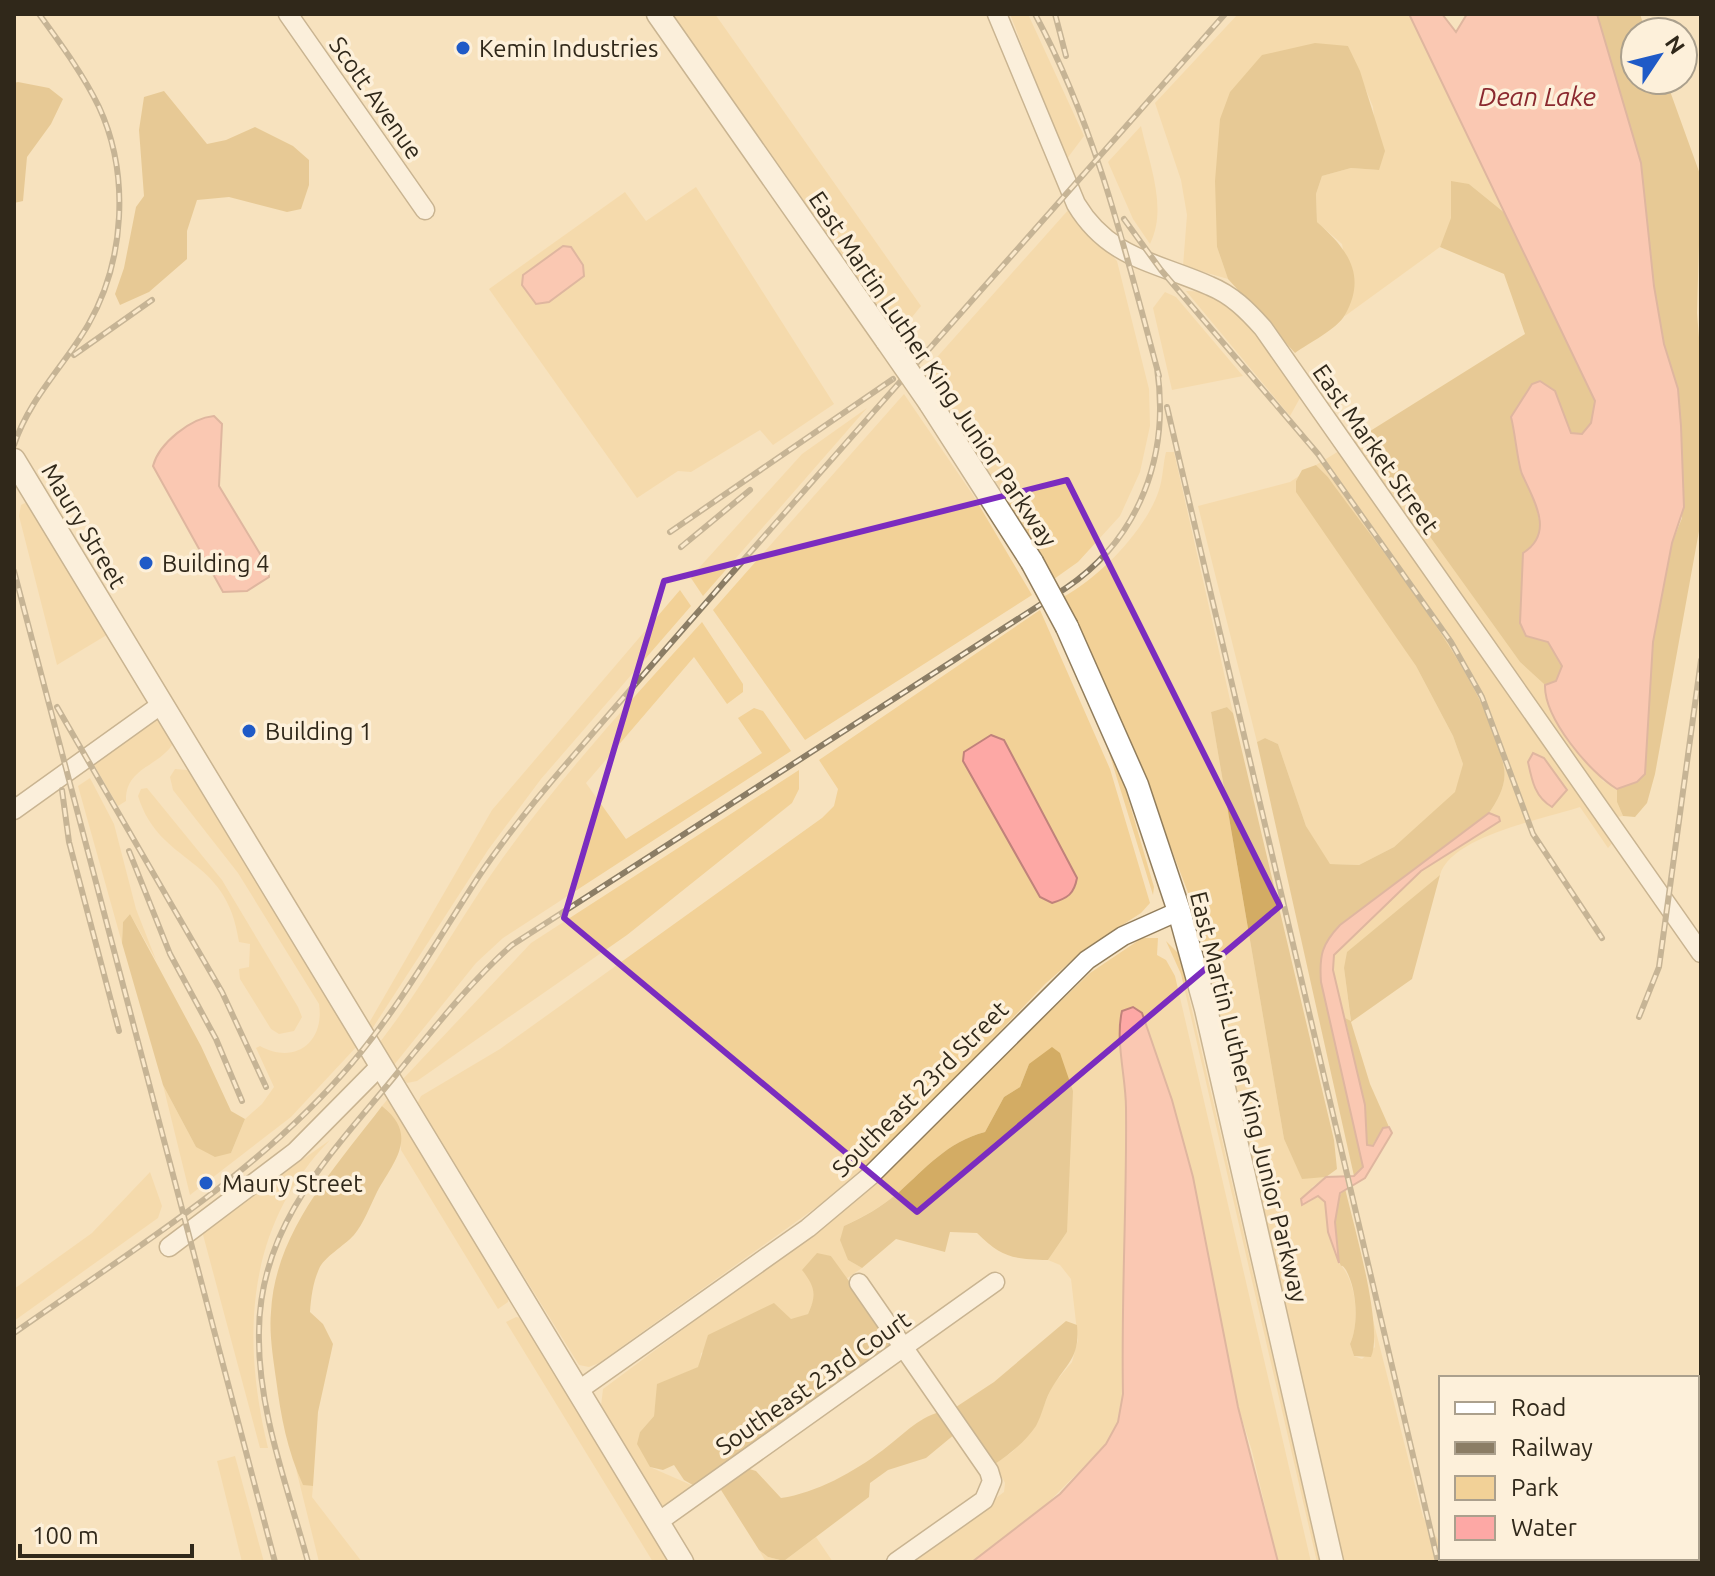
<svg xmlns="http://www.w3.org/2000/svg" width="1715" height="1576" font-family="Ubuntu,sans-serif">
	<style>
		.green { fill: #f2d197 }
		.forest { fill: #d3ac64 }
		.water { fill: #fda8a5; stroke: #c0827b; stroke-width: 2 }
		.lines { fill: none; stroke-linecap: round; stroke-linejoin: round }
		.minor-casing { stroke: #917d5c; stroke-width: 21 }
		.major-casing { stroke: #917d5c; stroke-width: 25 }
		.minor { stroke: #fff; stroke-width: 18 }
		.major { stroke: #fff; stroke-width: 22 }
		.rail-casing { stroke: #8b7d65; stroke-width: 6 }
		.rail { stroke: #fdf0da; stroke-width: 3; stroke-dasharray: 9; stroke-linecap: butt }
		.major-bridge-casing { stroke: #917d5c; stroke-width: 25; stroke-linecap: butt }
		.major-bridge { stroke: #fff; stroke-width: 22 }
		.marked { fill: none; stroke: #7b2cbf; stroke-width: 6; stroke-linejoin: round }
		.poi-dot { fill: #1f5ac7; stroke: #fdf0da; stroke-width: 3 }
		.labels { text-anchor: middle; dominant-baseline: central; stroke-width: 7; stroke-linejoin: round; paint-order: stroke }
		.poi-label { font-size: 24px; fill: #30281a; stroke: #fdf0da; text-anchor: start }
		.street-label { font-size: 24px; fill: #30281a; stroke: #fdf0da }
		.water-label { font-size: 26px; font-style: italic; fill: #8b292f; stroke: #fdf0da }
	</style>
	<rect width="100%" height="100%" fill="#f7e2be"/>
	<!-- green -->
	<path class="green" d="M668,14h47l206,292 -25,31z
		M1010,14h18l56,122 -18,24z
		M1238,14h171l97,200 -37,-30 -29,63 -95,69 6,-23 -9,-49 -25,-22 -1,-28 6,-18 29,-8 28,2 -6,-63 -25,-61 -131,201 11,32 -45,-13 4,-51 -6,-35 -26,-77z
		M1141,126c8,37 27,82 9,118l-17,-25 -25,-57z
		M696,187l138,217 -61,41 -13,-15 -69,42 -13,-1 -41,27 -148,-209 136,-97 21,29z
		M1070,208l47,53 32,128 1,37 -10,46 -20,44 -42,46 -24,17 -52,-88 -80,-117z
		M1186,291c54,-1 89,69 114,107l-10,18z
		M1165,292l11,5 67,79 -71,14 -19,-82z
		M904,394l69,101 59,100 -227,145 -92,-130z
		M867,408l-164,188 -12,-18 6,-8 105,-116z
		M1359,438l161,224 25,23v10l58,86 14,8v13l6,14 -6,1 -265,-374z
		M1339,451l276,389 -7,8 -28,-41c-36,12 -129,29 -140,68l-53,46 -43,47 7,54 -6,-4 -12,-48 1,-15 87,-84 79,-50 -11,-8c9,-13 18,-29 15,-45 -14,-87 -124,-217 -176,-291l-12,-12z
		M1166,452h8l59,261 -6,-6 -16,5 73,427 18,39 24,-1 -14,10 -4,16 10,-7 7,6 14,61c18,18 21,59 11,81l4,12 8,3 13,-12 -3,-31 51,201 18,27v14h8l2,4h-112l-147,-659 -55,-144 -74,-162c36,-19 83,-67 96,-107 4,-12 4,-26 7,-38z
		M1299,476l-3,5 120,185 37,70 10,28 -7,28 -62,55 -35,18 -30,-1 -23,-38 -28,-82 -13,-6 -8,4 -59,-236 92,-24z
		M29,501l81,132 -53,32 -38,-149 2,-11z
		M680,590l11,16 -150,173 -53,71 -116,179 -3,-6 123,-213z
		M1040,610l70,159 40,134 -9,10 -56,36 -40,35 -164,172 -56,45 -226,162 -10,4 -10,-2 -162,-261 4,-8 79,-47 322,-231 12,-12 4,-17 -19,-29z
		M702,622l41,62v8l-16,12 -33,-47 -108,126 40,56 136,-86 -24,-35 16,-10 9,3 28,40 -288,187 -27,25 -82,102 -14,-23c45,-58 79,-123 122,-183 60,-84 130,-160 200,-237z
		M158,717l16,25c-14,25 -49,25 -48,59l-8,5 -25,-43z
		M1103,733l13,24 38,130 -1,8z
		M175,769l12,1 11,7 161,267 -68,73 -101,78 -27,-110 33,62 35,6 14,-34 17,-15 12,-17 -18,-39 4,-2c34,19 65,-3 59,-42l-81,-131 -65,-83 -3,-13z
		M799,770v19l-7,14 -165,132 -210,146 -10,2 -4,-4 128,-136z
		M90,778l24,46 22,85 20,51 -26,-46 -7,8 -1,21 -44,-157z
		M147,788l75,92 76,127 4,10 -8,14 -15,3 -8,-5 -31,-50 -1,-10 10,-2 1,-23 -11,-2c-12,-88 -79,-75 -101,-146l3,-7z
		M1142,938h16l-1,17 9,5 9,16 136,586h-33l-26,-111 -133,-428 7,61 -3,310 -5,28 -12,22 -68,69 -66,49h-63l95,-70 1,-9 -10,-19 17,-12 23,-25 17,-41 20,-24 6,-22 -7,-61 -11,-14 -12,-5 19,-28 -38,-168 -9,23 -16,10 -19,35c-38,10 -59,36 -87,61 -17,14 -35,24 -54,33l4,34 14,8 -16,11 -15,-23 -17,30v14l-6,14 -107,39 -2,14 -41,17 -4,32 -14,16 10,35 48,21 -28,18 -7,1 -62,-101 2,-17 243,-181 244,-235z
		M1166,941l13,13 141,608h-3l-136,-588z
		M390,1096l119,195 -1,11 -10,7 -97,-159c-1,-19 -3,-32 -19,-44z
		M330,1140c-84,86 -89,196 -62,308h-8l-58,-217z
		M150,1172l12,34 -4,12 -144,103v-32l78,-56z
		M516,1317l6,1 151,244h-20l-147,-240z
		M235,1456l29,106h-22l-25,-101z
		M296,1469l7,15 10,2 -1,11 50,65h-43z
		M816,1537l17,25h-67l-7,-12 9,7 16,4z"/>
	<!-- forest -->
	<path class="forest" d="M1597,14h43l6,18h-11v48h31l35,97 -4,136 4,49v158l-46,254 -8,29 -12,14 -12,-1 -6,-14v-13l20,-7 8,-8 8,-132 19,-99 10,-25 -4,-129 -14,-45 -10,-58 -13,-123z
		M1315,43l33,3 12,25 25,80 -6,19 -28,-2 -29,8 -6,18 1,28c29,26 51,52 28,93 -8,14 -36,28 -50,38l-67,-74 -11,-32 -2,-66 5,-62 10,-27 32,-37z
		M18,82l31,6 14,11 -12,25 -24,33 -4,44 -9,2v-120z
		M164,91l43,53 19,-4 29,-13 38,19 16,14v25l-8,24 -14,3 -58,-15 -32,3 -10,31v28l-38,33 -29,13 -5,-11 9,-26 12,-61 8,-11 -5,-66 5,-33z
		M1451,181l18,3 37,30 89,187 -4,22 -9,11 -11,-1 -16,-42 -15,-10 -8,3 -21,33 9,38v16l13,21 9,41 -6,12 -13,8 -3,70 6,13 22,6 14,24 -6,16 -11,3 -25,-23 -161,-224 166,-104 -21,-60 -64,-27 11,-29z
		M1316,465l12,12c52,73 162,204 176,291 3,16 -6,32 -15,45l-149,112c-18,19 -20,30 -19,57l42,173v12l-9,9 -97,-434 8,-4 13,6 28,82 24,38 29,1 35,-18 61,-55 8,-28 -10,-28 -37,-70 -120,-174v-11l6,-11z
		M1227,707l6,6 101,427 3,29 -11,8 -24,2 -18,-40 -73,-427z
		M1440,875l-28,104 -61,43 19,62 19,43 -6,1 -11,18 -5,-1 -2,-40 -20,-87 6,3 -7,-53 3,-16z
		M130,914l71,132 30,65 14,8 -14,34 -16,4 -19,-10 -33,-62 -41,-142 1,-21z
		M1052,1047l8,6 13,38 -6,141 -19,28c-35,-1 -46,-2 -71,-27l-27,-1 -5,20 -49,-13 -34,29 -14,-8 -8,-20 4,-14c20,-9 37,-19 54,-33 28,-25 49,-51 87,-61l19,-35 16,-10 9,-23z
		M382,1106c38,30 11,56 -5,86 -7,14 -13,31 -23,43 -10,11 -30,22 -35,34 -6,13 -8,29 -9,43l13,12 10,20 -15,68 -5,74 -10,-1c-16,-35 -22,-68 -27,-106 -3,-22 -7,-46 -5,-67 4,-81 64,-144 111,-206z
		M1345,1188c8,35 39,140 26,169l-17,-1 -4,-12c9,-20 7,-54 -4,-74 -5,-8 -4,0 -7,-9 -5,-20 -8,-59 6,-73z
		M817,1253l14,3 54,75 6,11 -2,10 -191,136 -14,-8 -10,-15 -11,5 -13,-3 -13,-23 3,-12 14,-16 3,-32 41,-17 10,-32 66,-32 17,16 17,-5c9,-20 7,-27 -6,-44z
		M1066,1321l11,4c3,32 -9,37 -24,61 -8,12 -10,27 -17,40 -10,15 -26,28 -41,38l-39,-57 38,-25z
		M940,1412l15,22 -29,24 -38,12 -18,13 -1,14 -85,64 -16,-4 -9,-7 -38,-60 5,-8 20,-14 10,3 25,27c35,-5 73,-26 102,-48 19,-14 34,-32 57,-38z"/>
	<!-- water -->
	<path class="water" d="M1409,14h33l14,18 11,-18h130l44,149 13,123 10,58 14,45 3,37 3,81 -12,36 -19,99 -8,132 -8,8 -20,7c-28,-17 -73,-71 -72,-104l11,-4 6,-15 -14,-24 -22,-6 -6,-13 3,-70c32,-20 11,-52 -1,-79 -4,-9 -7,-42 -11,-57l21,-33 8,-3 15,10 16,42 11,1 9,-11 4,-22z
		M563,246l8,1 12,18 1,11 -35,26 -13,2 -14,-19 1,-10z
		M214,416l8,8 -3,62 49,81 1,10 -22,14 -24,1 -70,-126c6,-23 38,-48 61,-50z
		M991,735l13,5 73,138c-3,16 -9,20 -25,25l-12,-6 -77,-136 1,-9z
		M1533,753l11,5 23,32 -15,17c-17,-10 -20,-26 -24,-45z
		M1489,813l10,4 1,4 -79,50 -87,84 -1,15 32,135 2,40 6,1 10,-18 6,-1 3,6 -27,45 -25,15 -5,29 4,41 -11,-31 -3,-30 -7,-6 -16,9 -1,-6 25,-22 28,-1 9,-9 -42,-185c-2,-27 1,-38 19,-57z
		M1133,1007l9,6 30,87 21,77 45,230 40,155h-306l88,-68 46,-50 12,-22 5,-28c-2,-95 4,-191 3,-286 0,-31 -11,-67 -4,-97z"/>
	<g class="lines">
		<defs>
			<path id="minor" d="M288,14l137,196
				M997,14l79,190c33,55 80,58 134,82 22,9 37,24 53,42l438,625
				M14,810l148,-106
				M169,1247l126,-95 86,-87
				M859,1283l130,188 3,10 -8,19 -88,62
				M579,1390l229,-162 62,-52 217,-216 36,-24 56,-25
				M658,1522l337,-240"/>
			<path id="major" d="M658,14l229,327
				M930,403l102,159
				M14,460l668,1102
				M1067,627l70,158 42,126 27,98 126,553"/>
		</defs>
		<!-- minor casing -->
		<use href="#minor" class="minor-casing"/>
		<!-- major casing -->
		<use href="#major" class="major-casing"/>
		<!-- minor -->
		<use href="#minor" class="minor"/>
		<!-- major -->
		<use href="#major" class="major"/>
		<defs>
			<path id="rail" d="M1035,14c62,116 90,236 124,362
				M1055,14l11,42
				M1124,219l37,51 157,184 133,188 31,55 51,137 69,104
				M74,355l78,-55
				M1167,407l271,1155
				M14,445c15,-46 50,-79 74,-120 37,-64 42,-151 11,-218 -16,-33 -39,-64 -60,-93
				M670,532l223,-153
				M681,547l69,-57
				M14,571l261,991
				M57,707l165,285 44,95
				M62,790l7,52 50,189
				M129,851l41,103 46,85 26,62
				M1639,1017l20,-50 42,-307
				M14,1333c118,-83 244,-159 338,-270 49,-58 86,-124 127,-187 29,-43 61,-82 95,-121 214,-249 434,-494 651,-741
				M308,1562c-20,-74 -51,-153 -49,-231 1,-107 72,-177 136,-255 37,-45 73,-92 117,-131l554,-357c74,-50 104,-133 91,-220"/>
		</defs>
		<!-- rail casing -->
		<use href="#rail" class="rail-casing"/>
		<!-- rail -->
		<use href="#rail" class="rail"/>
		<defs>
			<path id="major-bridge" d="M887,341l43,62
				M1032,562l35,65"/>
		</defs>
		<!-- major-bridge casing -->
		<use href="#major-bridge" class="major-bridge-casing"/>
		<!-- major-bridge -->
		<use href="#major-bridge" class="major-bridge"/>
	</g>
	<!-- marked area -->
	<path d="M0 0H1715V1576H0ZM1067,480l213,426 -363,306 -353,-294 100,-337z" fill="#f7e2be" fill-opacity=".55" fill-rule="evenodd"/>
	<path class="marked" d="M1067,480l213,426 -363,306 -353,-294 100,-337z"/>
	<!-- markers -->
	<g class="poi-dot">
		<circle cx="463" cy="48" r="8"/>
		<circle cx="146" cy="563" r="8"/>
		<circle cx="249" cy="731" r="8"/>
		<circle cx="206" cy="1183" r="8"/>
	</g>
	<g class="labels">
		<!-- poi labels -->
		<g class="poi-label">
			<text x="479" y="48">Kemin Industries</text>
			<text x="162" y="563">Building 4</text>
			<text x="265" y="731">Building 1</text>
			<text x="222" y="1183">Maury Street</text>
		</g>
		<!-- street labels -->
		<g class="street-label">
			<text transform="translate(376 98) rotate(55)">Scott Avenue</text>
			<text transform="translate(933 369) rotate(56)">East Martin Luther King Junior Parkway</text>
			<text transform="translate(1376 449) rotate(55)">East Market Street</text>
			<text transform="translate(84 526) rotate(59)">Maury Street</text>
			<text transform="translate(920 1089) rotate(-45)">Southeast 23rd Street</text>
			<text transform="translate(1249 1097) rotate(76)">East Martin Luther King Junior Parkway</text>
			<text transform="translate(813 1383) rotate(-35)">Southeast 23rd Court</text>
		</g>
		<!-- water labels -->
		<g class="water-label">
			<text x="1537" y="96">Dean Lake</text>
		</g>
	</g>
	<!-- border -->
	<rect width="1715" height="1576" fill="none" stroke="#30281a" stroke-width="32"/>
	<!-- legend -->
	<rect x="1439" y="1376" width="260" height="184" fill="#fdf0da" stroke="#aba08d" stroke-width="2"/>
	<rect x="1455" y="1402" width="40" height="12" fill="#ffffff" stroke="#aba08d" stroke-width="2"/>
	<text x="1511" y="1416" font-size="24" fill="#30281a">Road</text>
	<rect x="1455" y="1442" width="40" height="12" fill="#8b7d65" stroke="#aba08d" stroke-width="2"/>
	<text x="1511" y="1456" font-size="24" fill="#30281a">Railway</text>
	<rect x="1455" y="1476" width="40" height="24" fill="#f2d197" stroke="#aba08d" stroke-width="2"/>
	<text x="1511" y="1496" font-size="24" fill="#30281a">Park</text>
	<rect x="1455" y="1516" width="40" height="24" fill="#fda8a5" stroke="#aba08d" stroke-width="2"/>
	<text x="1511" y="1536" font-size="24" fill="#30281a">Water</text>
	<!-- north arrow -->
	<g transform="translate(1659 56) rotate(55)"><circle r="38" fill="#fdf0da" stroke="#aba08d" stroke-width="2"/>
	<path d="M0-6L14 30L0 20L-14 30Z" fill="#1f5ac7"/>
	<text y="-12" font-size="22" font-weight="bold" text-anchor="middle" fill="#30281a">N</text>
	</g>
	<!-- scale -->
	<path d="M20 1544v12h172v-12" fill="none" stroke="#30281a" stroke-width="4"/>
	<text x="32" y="1544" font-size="24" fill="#30281a" stroke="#fdf0da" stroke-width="6" paint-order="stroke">100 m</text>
</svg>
